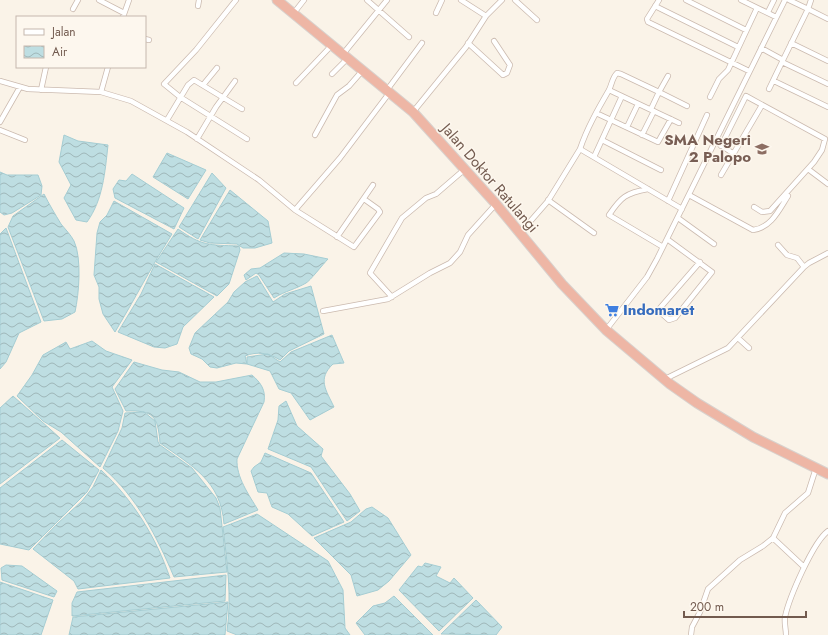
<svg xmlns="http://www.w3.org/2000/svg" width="828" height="635" font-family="Jost,sans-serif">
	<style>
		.water { fill: url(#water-waves); stroke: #a5cdd3 }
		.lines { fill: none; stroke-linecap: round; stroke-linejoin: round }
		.street-casing { stroke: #cbbaaf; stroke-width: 6 }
		.highway-casing { stroke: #d8d1cd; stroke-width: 11 }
		.street { stroke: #fff; stroke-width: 4.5 }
		.highway { stroke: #eeb6a5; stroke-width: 9 }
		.labels { text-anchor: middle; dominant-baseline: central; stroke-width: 3; stroke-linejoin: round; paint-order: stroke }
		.education-label { font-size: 15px; font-weight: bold; fill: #785e54; stroke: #fdf7ee; text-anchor: end }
		.street-label { font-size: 15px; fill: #725a4e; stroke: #fdf7ee }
		.shop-label { font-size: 15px; font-weight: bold; fill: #366cbe; stroke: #fdf7ee; text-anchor: start }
	</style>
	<defs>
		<pattern id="water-waves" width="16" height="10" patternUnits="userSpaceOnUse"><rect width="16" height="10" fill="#bedee2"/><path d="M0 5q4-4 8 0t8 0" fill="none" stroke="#9fb7b9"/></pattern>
	</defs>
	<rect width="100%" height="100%" fill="#faf3e8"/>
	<!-- water -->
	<path class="water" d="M64,135l14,6 30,4c-3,27 -5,55 -21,77l-11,-2 -12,-22 7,-13 -12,-23z
		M167,153l39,17 -18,29 -35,-22z
		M0,172l7,3h31l4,11 -1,9 -29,18 -8,2 -4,-3z
		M212,173l14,15 -28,51 -19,-12z
		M132,174l52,34 -10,21 -59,-31 -2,-9 6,-9 7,1z
		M230,190l38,31 4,22 -17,5h-12l-6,-4 -27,-1 -10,-3z
		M44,194c5,10 11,20 17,30 4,5 10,11 13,17 8,17 5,53 1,71l-13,7 -18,2 -36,-94 5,-11z
		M114,201l58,33c-20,31 -37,65 -57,98l-12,-18 -4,-15v-12l-5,-12 3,-42 3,-11 7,-7z
		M6,228l35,94 -22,11 -13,29 -6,7v-135z
		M178,229c24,17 31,16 61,17l1,4 -11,34 -12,12 -61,-34z
		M284,253l20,1 24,5c-5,5 -18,22 -22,24 -10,6 -21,8 -32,15l-15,-23 -3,-2 -10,7 -2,-5 7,-6 9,-1z
		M155,264l59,33 -31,30 -6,17 -12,4 -11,-1 -36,-15 23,-38z
		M257,276l16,26 12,-8 26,-8 13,48 -35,17 -9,9c-11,-7 -23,-9 -35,-4l2,8 -11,-1 -19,5 -7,-1 -8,-8 -11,-5 -2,-6 6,-15 33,-31 6,-10 11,-10z
		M332,335l12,28 -11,1c-16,15 -7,26 1,43l-24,13 -19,-27 -12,-4 -9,-18 -23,-7v-7l21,-3 12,8 11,-10z
		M92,341l14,10 26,9 -20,27 11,24 -5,20 -18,36 -39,-35 -18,-11 -26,-25 15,-21 11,-20 23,-13 4,7z
		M134,362l28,8 17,2 21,10h16l36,-7c9,8 14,15 12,27l-27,57c-1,18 12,36 21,51l-34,14c-3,-43 -32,-58 -64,-81 -2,-27 -7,-33 -34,-32l-11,-22z
		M13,396l47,42 -60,46v-76z
		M286,401l11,25 26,23 -2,7 29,38 10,17 -13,10 -36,-54 -43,-18 10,-29 1,-14z
		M144,412l11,9 3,21 2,3 32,23 24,30 4,10 7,64 -53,5c-17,-40 -37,-80 -71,-109l19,-40 3,-15z
		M62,440l37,30 -12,22 -58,58 -29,-6v-56z
		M265,453l46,20 33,49 -32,14 -24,-22 -16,-7 -5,-14 -9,-1 -7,-21 3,-4 7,-5z
		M101,470c32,30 55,67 69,108l-92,11 -4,-8 -41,-32 24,-25 25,-23 11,-14z
		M372,507l16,11 23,37 -22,26 -11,9 -21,6 -6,-21 -37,-37 37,-16 15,-13z
		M257,514l71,47 15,29 2,38 5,7h-113l-10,-4c5,-35 0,-69 -4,-104z
		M425,563l16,4 -5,9 14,7 4,-5 19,20 -34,33 -40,-41 19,-24 4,1z
		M6,565l16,1 35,25 -3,6 -52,-17 -1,-12z
		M226,575l-1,26 -153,15v-13l5,-11z
		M0,582l53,18 -12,35h-41z
		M394,596l39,39h-68l-9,-12 17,-17 12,-3z
		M476,600l26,27 -6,8 -55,-1z
		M228,602l-3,33h-156l4,-18z"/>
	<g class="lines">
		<defs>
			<path id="street" d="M99,0l25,13
				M236,0l-40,50 -32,34 16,13 67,42
				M367,0l42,37
				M461,0l25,16
				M515,0l22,20
				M659,0l-12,19 1,3 101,49
				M686,0l60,30
				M741,0l35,17
				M789,0l19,9 3,-9
				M198,6l1,-6
				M655,6l83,41
				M73,9l5,-9
				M768,12l6,-12
				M436,13l6,-13
				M293,14l11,-14
				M123,17l6,-17
				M145,39l4,1
				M468,43l35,32 4,-2 3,-8 -16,-24
				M791,43l37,18
				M761,48l22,12 25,-51 20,10
				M343,54l44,-54
				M782,62l46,22
				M108,67l-7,25 30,9 56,31 72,48 36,30 45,-52 50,-66
				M332,74l16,-16
				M0,81l28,8 73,3
				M774,81l54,26
				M296,83l36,-38
				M203,85l14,-17
				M769,89l14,-29
				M41,90l5,-23
				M387,90l35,-47
				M609,90l70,33
				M710,97l9,-18 9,-9 29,-62
				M651,109l8,-17 28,14
				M413,112l53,-65 20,-31 16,-16
				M596,113l62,29 13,-23
				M167,120l21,-35 6,-5 48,29
				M0,122l20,-35
				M627,127l11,-23
				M0,130l25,10
				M315,135l22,-40 12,-9 14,-16
				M642,135l12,-24
				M197,139l19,-32 19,-26
				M602,140l59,30
				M719,144l15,10
				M721,146l25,-50 79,43 -3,11 -8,12 -44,49 -8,1 -8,-5
				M580,149c7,-21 18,-40 29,-59 3,-6 3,-12 8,-17l4,1 38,18 9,-16
				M594,157l28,-61
				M808,169l20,15
				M721,175l41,-70
				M648,189c-22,4 -27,8 -39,26l54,32
				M689,195l64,35c18,-2 26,-20 35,-34
				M548,200l46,33
				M668,201l39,-86
				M295,210l59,37 26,-35 -2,-3 -14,-10
				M678,218l36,26
				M521,232l27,-31 32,-52 102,60
				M337,237l36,-52
				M667,239l45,33 -37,46 -6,2 -9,-8v-4l40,-46
				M778,245l9,10 10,3 7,9
				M392,297l-22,-24 32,-55 24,-20 10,-4 29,-25
				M323,311l65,-12 42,-26 20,-10 10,-11 8,-17 28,-31
				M606,330l41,-53 10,-18 128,-259
				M738,338l11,10
				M665,379l63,-31 76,-81 5,-4 19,-10
				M804,567l-31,-29 12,-25 23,-20 8,-25
				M691,635l1,-8 8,-15 8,-23 32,-29 23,-14 10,-8
				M786,635c0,-6 -2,-12 -1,-18 4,-19 28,-75 43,-86"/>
			<path id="highway" d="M277,0l136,112 83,92 66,80 44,46 64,54 27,19 56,34 75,37"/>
		</defs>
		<!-- street casing -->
		<use href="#street" class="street-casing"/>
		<!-- highway casing -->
		<use href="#highway" class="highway-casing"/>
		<!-- street -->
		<use href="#street" class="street"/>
		<!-- highway -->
		<use href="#highway" class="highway"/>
	</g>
	<!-- icons -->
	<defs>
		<symbol id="school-bare" viewBox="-9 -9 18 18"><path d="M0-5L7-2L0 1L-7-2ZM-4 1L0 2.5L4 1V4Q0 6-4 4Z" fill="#8d6e63" stroke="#fdf7ee" stroke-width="2.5" paint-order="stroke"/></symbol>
		<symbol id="supermarket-bare" viewBox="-9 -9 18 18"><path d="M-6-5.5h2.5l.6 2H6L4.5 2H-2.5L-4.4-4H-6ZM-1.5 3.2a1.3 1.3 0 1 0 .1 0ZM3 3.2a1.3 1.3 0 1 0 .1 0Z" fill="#3f7fe0" stroke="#fdf7ee" stroke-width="2.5" paint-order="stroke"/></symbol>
	</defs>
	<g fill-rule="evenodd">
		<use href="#school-bare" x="752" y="139" width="20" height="20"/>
		<use href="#supermarket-bare" x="602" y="300" width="20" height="20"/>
	</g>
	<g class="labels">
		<!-- education labels -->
		<g class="education-label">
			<text x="751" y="140">SMA Negeri<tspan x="751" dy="17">2 Palopo</tspan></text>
		</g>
		<!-- street labels -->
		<g class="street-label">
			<text transform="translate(490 178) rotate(49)">Jalan Doktor Ratulangi</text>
		</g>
		<!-- shop labels -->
		<g class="shop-label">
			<text x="623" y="310">Indomaret</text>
		</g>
	</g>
	<!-- legend -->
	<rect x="16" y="16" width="130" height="52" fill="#fdf7ee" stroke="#c5b8ae"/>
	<rect x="24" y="29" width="20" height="6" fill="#ffffff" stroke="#c5b8ae"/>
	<text x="52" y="36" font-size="12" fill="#725a4e">Jalan</text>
	<rect x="24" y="46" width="20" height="12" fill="url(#water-waves)" stroke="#c5b8ae"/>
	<text x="52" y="56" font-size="12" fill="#725a4e">Air</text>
	<!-- scale -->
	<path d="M684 611v6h122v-6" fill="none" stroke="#725a4e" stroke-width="2"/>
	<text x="690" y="611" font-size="12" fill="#725a4e" stroke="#fdf7ee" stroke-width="3" paint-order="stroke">200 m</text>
</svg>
